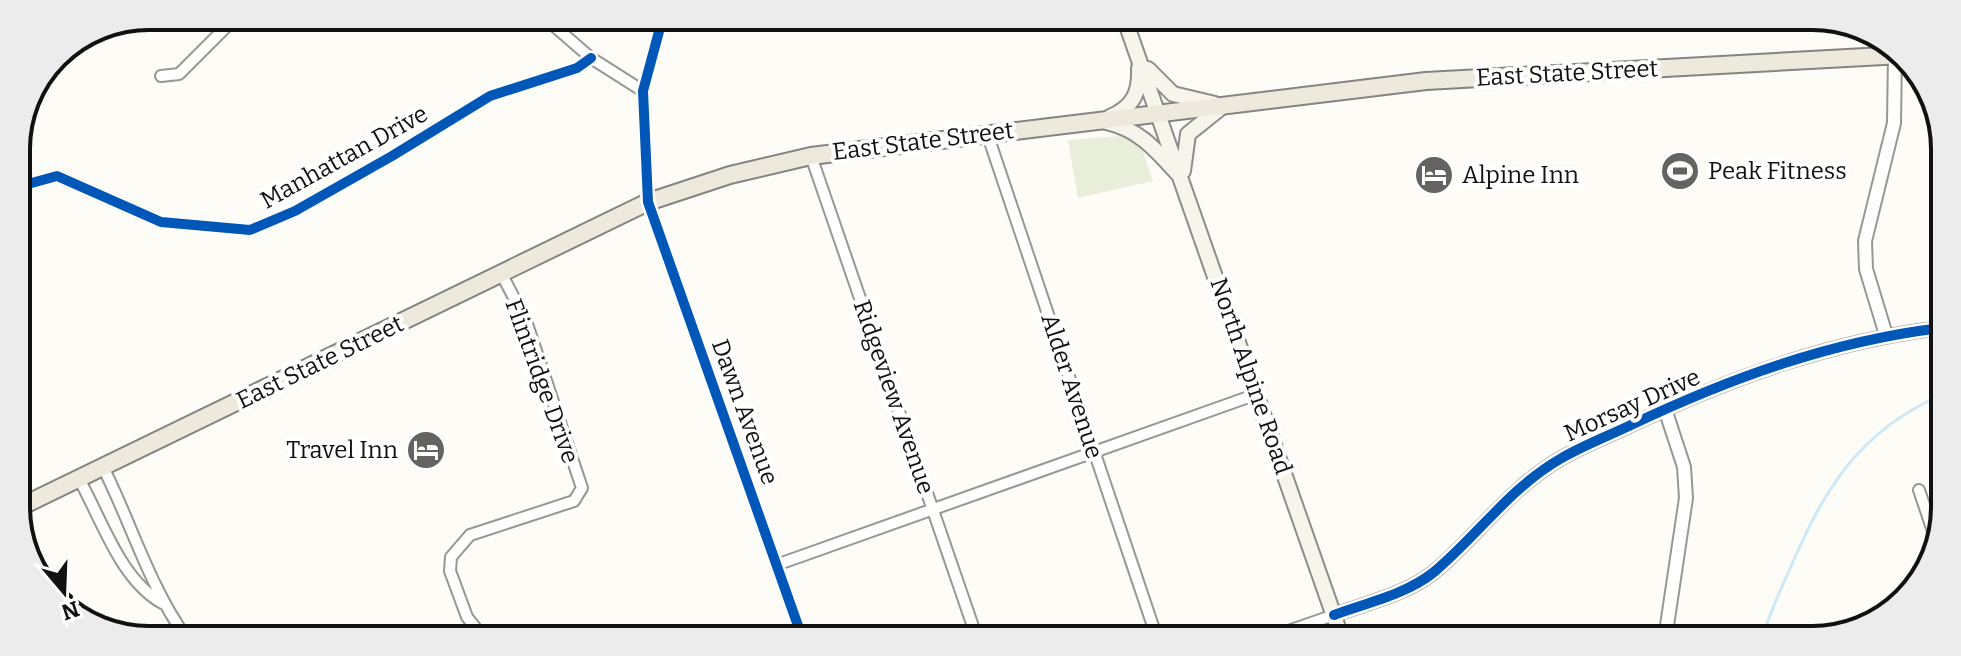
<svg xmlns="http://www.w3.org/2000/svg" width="1961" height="656" font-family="Bitter,serif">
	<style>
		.cemetery { fill: #e9eedb }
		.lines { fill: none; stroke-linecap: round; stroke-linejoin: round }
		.stream { stroke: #cde8f7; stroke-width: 3 }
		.minor-casing { stroke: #979795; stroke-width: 14 }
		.tertiary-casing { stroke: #979795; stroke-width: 16 }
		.secondary-casing { stroke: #8e8d8b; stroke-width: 18 }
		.primary-casing { stroke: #858482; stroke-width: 20 }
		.minor { stroke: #fffffe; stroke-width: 10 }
		.tertiary { stroke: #fffffe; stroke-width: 12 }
		.secondary { stroke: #f6f4eb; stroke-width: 14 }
		.primary { stroke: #ede9dc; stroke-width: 16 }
		.cycleway-casing { stroke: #fff; stroke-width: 15 }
		.cycleway { stroke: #0057b8; stroke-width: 10 }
		.labels { text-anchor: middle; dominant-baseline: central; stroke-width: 8; stroke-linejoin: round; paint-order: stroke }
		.street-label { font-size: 24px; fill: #111; stroke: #fff }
		.poi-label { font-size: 24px; fill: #111; stroke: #fff; text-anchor: start }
		.rim { fill: none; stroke: #111; stroke-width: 4 }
	</style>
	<rect width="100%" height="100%" fill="#fdfcf7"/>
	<!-- cemetery -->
	<path class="cemetery" d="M1121,136l18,4 14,41 -75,17 -10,-58z"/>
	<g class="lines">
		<!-- stream -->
		<path class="stream" d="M45,76l47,-34 14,-16
			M1762,640c6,-24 17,-47 27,-69 35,-82 69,-139 152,-176"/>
		<defs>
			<path id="minor" d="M661,24l-18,67 5,111 154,435
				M553,25l38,33 52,33
				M161,76l18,-2 48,-48
				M987,133l170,505
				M811,156l166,482
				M17,187l40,-11 104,46 89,8 45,-19 97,-55 98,-60 87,-28 14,-10
				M103,467c28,56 46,118 82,169
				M79,479c23,41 41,100 83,124
				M1919,490l19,56
				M779,564l478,-170
				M482,636l-15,-19 -17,-46 1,-14 19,-22 104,-34 8,-13 -56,-167 -25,-48
				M1268,638l66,-23"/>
			<path id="tertiary" d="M1886,335l-20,-66 -1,-28 29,-118 1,-68
				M1665,409l19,58 2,31 -21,141
				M1334,615c33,-12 73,-21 100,-43 44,-37 76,-84 126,-113 22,-13 48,-23 71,-34 99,-47 201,-84 310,-97"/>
			<path id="secondary" d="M1126,23l216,616
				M1148,69l25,25 42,10
				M1110,117c23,-10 30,-24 29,-49
				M1106,122c33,7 50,28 72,52
				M1183,171l5,-37 35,-28"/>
			<path id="primary" d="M18,508l630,-306 82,-27 81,-19 615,-75 476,-26"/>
		</defs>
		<!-- minor casing -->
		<use href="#minor" class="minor-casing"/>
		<!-- tertiary casing -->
		<use href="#tertiary" class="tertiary-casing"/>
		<!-- secondary casing -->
		<use href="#secondary" class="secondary-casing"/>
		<!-- primary casing -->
		<use href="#primary" class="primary-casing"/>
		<!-- minor -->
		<use href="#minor" class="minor"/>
		<!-- tertiary -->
		<use href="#tertiary" class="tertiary"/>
		<!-- secondary -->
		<use href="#secondary" class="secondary"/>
		<!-- primary -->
		<use href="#primary" class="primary"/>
		<defs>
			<path id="cycleway" d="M661,24l-18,67 5,111 154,435
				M17,187l40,-11 104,46 89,8 45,-19 97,-55 98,-60 87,-28 14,-10
				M1334,615c33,-12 73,-21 100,-43 44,-37 76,-84 126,-113 22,-13 48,-23 71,-34 99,-47 201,-84 310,-97"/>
		</defs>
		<!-- cycleway casing -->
		<use href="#cycleway" class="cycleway-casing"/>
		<!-- cycleway -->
		<use href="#cycleway" class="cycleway"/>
	</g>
	<!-- icons -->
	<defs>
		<symbol id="stadium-disc" viewBox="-11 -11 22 22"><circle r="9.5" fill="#646362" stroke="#fff"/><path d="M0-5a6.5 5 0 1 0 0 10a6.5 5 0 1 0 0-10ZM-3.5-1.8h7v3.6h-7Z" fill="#fff"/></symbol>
		<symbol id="hotel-disc" viewBox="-11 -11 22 22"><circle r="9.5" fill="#646362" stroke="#fff"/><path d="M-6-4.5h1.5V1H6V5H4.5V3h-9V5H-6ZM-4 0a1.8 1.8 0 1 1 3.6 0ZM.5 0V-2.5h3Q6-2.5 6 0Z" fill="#fff"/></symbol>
	</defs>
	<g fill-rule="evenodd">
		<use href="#stadium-disc" x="1658" y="149" width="44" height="44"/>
		<use href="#hotel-disc" x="1412" y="153" width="44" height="44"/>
		<use href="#hotel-disc" x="404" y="428" width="44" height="44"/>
	</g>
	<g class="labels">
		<!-- street labels -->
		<g class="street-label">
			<text transform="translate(1567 73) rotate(-3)">East State Street</text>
			<text transform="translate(923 141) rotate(-7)">East State Street</text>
			<text transform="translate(344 157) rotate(-29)">Manhattan Drive</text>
			<text transform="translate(320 362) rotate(-26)">East State Street</text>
			<text transform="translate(1251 376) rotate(71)">North Alpine Road</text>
			<text transform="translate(542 381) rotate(70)">Flintridge Drive</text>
			<text transform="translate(1072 386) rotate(72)">Alder Avenue</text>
			<text transform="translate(894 397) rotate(71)">Ridgeview Avenue</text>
			<text transform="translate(1632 405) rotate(-24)">Morsay Drive</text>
			<text transform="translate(745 412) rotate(70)">Dawn Avenue</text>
		</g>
		<!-- poi labels -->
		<g class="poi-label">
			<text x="1708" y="171">Peak Fitness</text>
			<text x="1462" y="175">Alpine Inn</text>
			<text x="398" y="450" text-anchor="end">Travel Inn</text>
		</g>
	</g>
	<!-- crop -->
	<path d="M0 0H1961V656H0ZM149 30H1812A119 119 0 0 1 1931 149V507A119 119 0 0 1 1812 626H149A119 119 0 0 1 30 507V149A119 119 0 0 1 149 30Z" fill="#ececec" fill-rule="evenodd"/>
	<path class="rim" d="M149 30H1812A119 119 0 0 1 1931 149V507A119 119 0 0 1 1812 626H149A119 119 0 0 1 30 507V149A119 119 0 0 1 149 30Z"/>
	<!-- north arrow -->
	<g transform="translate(64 592) rotate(161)" stroke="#ffffff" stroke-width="6" paint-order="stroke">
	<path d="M0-6L14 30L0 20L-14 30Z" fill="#111111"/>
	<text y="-12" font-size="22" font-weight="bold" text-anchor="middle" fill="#111111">N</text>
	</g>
</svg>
